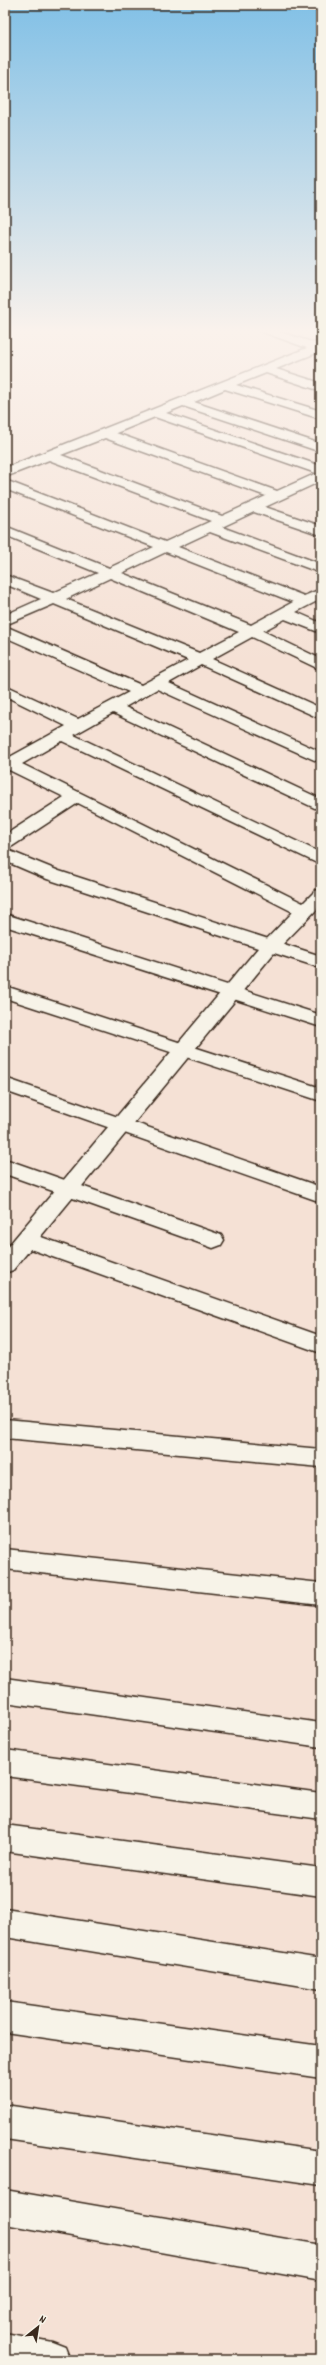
<svg xmlns="http://www.w3.org/2000/svg" width="326" height="2365" font-family="Dekko,sans-serif">
	<style>
		.lines { fill: none; stroke-linecap: round; stroke-linejoin: round }
		.minor-casing { stroke: #3b2a1e; stroke-width: 3 }
		.tertiary-casing { stroke: #3b2a1e; stroke-width: 3 }
		.minor { fill: #f7f3e8; fill-rule: evenodd }
		.tertiary { fill: #f7f3e8; fill-rule: evenodd }
	</style>
	<rect width="100%" height="100%" fill="#f5e1d5"/>
	<filter id="ink" filterUnits="userSpaceOnUse"><feTurbulence type="fractalNoise" baseFrequency=".025" numOctaves="2"/><feDisplacementMap in="SourceGraphic" scale="8" xChannelSelector="R" yChannelSelector="G"/><feConvolveMatrix kernelMatrix="1 2 1 2 8 2 1 2 1" color-interpolation-filters="sRGB"/></filter>
	<g filter="url(#ink)">
		<g class="lines">
			<defs>
				<path id="minor" d="M260,331h17l41,13h3v7l-45,18 45,14v8l-55,-18 -30,12 85,26v8l-96,-30 -31,13 127,42v8l-138,-46 -17,7 155,53v15l-56,26 56,19v9l-67,-23 -32,15 99,37v9l-111,-41 -32,15 126,49 17,-7v10l-25,13 25,11v10l-36,-14 -22,12 58,28v11l-69,-33 -40,22 109,49v11l-120,-54 -32,18 152,69v11l-164,-74 -32,18 196,92v12l-208,-98 -39,22 247,118v12l-259,-124 -40,23 281,139 12,-12 6,-2v16l-44,45 -7,2 -7,-2 -3,-4 33,-34 -215,-109 -67,44 -6,1v-13l59,-38 -55,-27 -4,1v-14l3,1 58,-32 -61,-30v-11l73,34 51,-27 -124,-55v-11l136,59 47,-25 -134,-56 -49,21v-10l36,-16 -36,-15v-9l48,18 45,-20 -93,-38v-9l104,42 45,-21 -149,-58v-9l160,62 46,-21 -162,-61 -44,17v-9l302,-120zM155,417l161,56h1l-40,18 -161,-58zM105,438l161,58 -44,20 -161,-61zM166,552l127,50 -42,23 -129,-52zM110,578l129,54 -40,21 -133,-54z
					M5,914l316,101v12l-316,-101z
					M5,986l316,102v13l-316,-103z
					M5,1078l316,109v15l-316,-111z
					M5,1159l216,76 3,5 -3,5 -8,3 -8,-3 -200,-71z
					M27,1232l294,104v17l-302,-108 -3,-5 3,-5z
					M5,1420l316,29v18l-316,-29z
					M5,1549l316,34v22l-316,-36z
					M5,1678l316,45v24l-316,-45z
					M5,1750l316,43v26l-316,-43z
					M5,1825l316,43v28l-316,-45z
					M5,1909l316,50v30l-316,-52z
					M5,2002l316,44v32l-316,-46z
					M5,2105l316,46v34l-316,-46z
					M5,2190l316,55v36l-316,-57z
					M5,2333l47,9 13,5 5,13h-65z"/>
				<path id="tertiary" d="M5,849l54,22 262,85v12l-47,-15 -261,317 -8,3v-23l253,-302 -211,-69 -42,-18z"/>
			</defs>
			<!-- minor casing -->
			<use href="#minor" class="minor-casing"/>
			<!-- tertiary casing -->
			<use href="#tertiary" class="tertiary-casing"/>
			<!-- minor -->
			<use href="#minor" class="minor"/>
			<!-- tertiary -->
			<use href="#tertiary" class="tertiary"/>
		</g>
	</g>
	<!-- sky -->
	<linearGradient id="sky" x2="0" y2="1"><stop stop-color="#81c0e6"/><stop offset="0.5" stop-color="#faf2ec"/><stop offset="1" stop-color="#faf2ec" stop-opacity="0"/></linearGradient>
	<rect width="326" height="662" fill="url(#sky)"/>
	<!-- margin -->
	<rect width="326" height="2365" fill="none" stroke="#f7f3e8" stroke-width="20"/>
	<rect x="10" y="10" width="306" height="2345" fill="none" stroke="#3b2a1e" stroke-width="1.5" filter="url(#ink)"/>
	<!-- north arrow -->
	<g transform="translate(38 2327) rotate(30)" stroke="#f7f3e8" stroke-width="3" paint-order="stroke">
	<path d="M0-3L7 15L0 10L-7 15Z" fill="#3b2a1e"/>
	<text y="-6" font-size="11" font-weight="bold" text-anchor="middle" fill="#3b2a1e">N</text>
	</g>
</svg>
